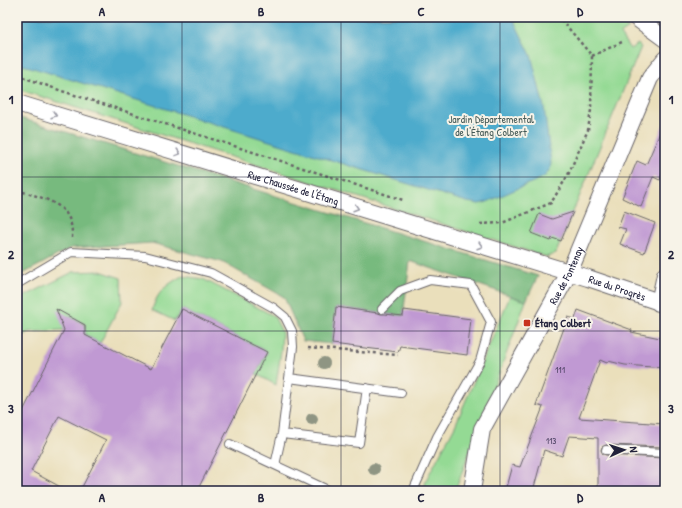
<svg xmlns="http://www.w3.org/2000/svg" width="682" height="508" font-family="'Patrick Hand',sans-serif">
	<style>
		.green { fill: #94da94; stroke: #5b7e68 }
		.forest { fill: #77ba7e; stroke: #4c6e5c }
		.water { fill: #4eabcc; stroke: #386684 }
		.building { fill: #c099d3 }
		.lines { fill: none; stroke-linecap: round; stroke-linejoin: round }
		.lane-casing { stroke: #686468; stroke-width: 10 }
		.street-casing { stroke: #686468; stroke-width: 18 }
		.path { stroke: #686468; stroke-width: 2.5; stroke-dasharray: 3 3; stroke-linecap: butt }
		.lane { stroke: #fff; stroke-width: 8 }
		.street { stroke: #fff; stroke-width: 16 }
		.tree { fill: #8f9583 }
		.oneway { stroke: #9c9ca7 }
		.grid { fill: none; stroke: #22223b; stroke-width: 1; stroke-opacity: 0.55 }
		.poi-dot { fill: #c8321e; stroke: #f7f3e8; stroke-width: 1.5 }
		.labels { text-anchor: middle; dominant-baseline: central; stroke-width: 4; stroke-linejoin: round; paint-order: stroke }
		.number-label { font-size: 9px; fill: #4a4061 }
		.park-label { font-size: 11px; fill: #445956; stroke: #f7f3e8 }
		.street-label { font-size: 11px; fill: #22223b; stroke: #f7f3e8 }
		.poi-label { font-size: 11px; font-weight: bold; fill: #22223b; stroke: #f7f3e8; text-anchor: start }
		.neatline { fill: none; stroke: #22223b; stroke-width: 1.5 }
		.grid-label { font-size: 13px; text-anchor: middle; font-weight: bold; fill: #22223b }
	</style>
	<rect width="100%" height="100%" fill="#f7f3e8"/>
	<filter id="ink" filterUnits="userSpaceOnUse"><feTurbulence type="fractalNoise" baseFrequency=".025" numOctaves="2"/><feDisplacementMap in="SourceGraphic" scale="8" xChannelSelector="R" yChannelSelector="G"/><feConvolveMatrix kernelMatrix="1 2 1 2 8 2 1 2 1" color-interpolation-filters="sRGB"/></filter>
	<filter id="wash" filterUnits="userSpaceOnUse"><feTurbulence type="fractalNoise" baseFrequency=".012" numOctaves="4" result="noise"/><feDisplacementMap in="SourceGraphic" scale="16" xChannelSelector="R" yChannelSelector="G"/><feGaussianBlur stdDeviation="0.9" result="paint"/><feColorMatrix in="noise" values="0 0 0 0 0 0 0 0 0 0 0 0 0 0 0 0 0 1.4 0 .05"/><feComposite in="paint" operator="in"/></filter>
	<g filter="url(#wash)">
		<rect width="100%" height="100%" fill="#eadfbb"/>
		<!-- green -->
		<path class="green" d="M17,17h591l21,11 -9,6 10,15 8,-5 3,3 -85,206 -9,4 -530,-168z
			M100,271l21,7 1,24 -22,41 -15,-8v-11l-17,-8 -4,14 -35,2 -12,6v-38l56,-28z
			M182,276l21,3 71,37 8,16 -1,19 -5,34 -20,-11 11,-22 -85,-43 -7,12 -23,-11c6,-19 13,-24 30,-34z
			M510,296l16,5 -71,190h-31l2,-11 29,-54z"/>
		<!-- forest -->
		<path class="forest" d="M17,117l521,159 -12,25 -116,-40 -7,55 -67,-9 -4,37 -29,-3 -19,-44 -62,-35 -70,-19 -81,5 -54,29z"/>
		<!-- water -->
		<path class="water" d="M17,17h495l19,38 13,52 7,56 -1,6 -5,7 -3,2 -55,24 -8,2 -12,-2 -450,-139z"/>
		<g id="blocks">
			<!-- building -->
			<path class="building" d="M665,121v45l-5,14 -7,-3 -12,30 -19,-9 15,-37 9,4z
				M624,211l31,12 -11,30 -24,-9 6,-15 -8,-2z
				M573,212l-12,29 -9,-3 -1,3 -20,-8 8,-19 13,5z
				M336,307l42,6 3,1h4l18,2 1,-6 67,9 -4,36 -67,-9 -2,6 -66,-8z
				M56,309l29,16v10l66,34 31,-60 85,43 -70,139h-117l26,-51 -47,-24 -28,55 37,20h-51v-68l47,-93z
				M578,310l54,20 -1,2 34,7v29l-40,-3 -17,-4 -1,2 -7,-3 -21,58 86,6v23l-59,-2 -4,2 -1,3 2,4 3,1 59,3v33h-67v-53l-29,-2 -7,20 -18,-6 -11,41h-28l7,-26 8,2 23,-60 -7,-2 32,-88 7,2z"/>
		</g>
	</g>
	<g filter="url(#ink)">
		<use href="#blocks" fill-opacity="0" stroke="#686468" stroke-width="1"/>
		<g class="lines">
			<defs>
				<path id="lane" d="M17,284l54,-32 74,4 66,17 63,35 11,9 7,14 1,16 -11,87 -7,31
					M382,309l18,-18 30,-11 41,5 20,37 -11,39 -43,76 -24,54
					M289,378l112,15
					M282,434l77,9 8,-55
					M230,444l100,47
					M606,450l59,3"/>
				<g id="street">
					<path d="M635,17l30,22"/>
					<path id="s1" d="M17,103l571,175 77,26"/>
					<path d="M659,303l6,-28"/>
					<path id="s2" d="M472,491l10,-62 87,-156 81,-195 15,-19"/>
				</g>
			</defs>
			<!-- lane casing -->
			<use href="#lane" class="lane-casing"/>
			<!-- street casing -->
			<use href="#street" class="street-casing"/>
			<!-- path -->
			<path class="path" d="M592,56l32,-15
				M17,75l45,16 341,109
				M17,190c27,9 57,12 55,48
				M480,224l22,-1 49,-20 17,-28 20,-45 3,-20 1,-54 -33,-39
				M308,348l90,7"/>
			<!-- lane -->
			<use href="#lane" class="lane"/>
			<!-- street -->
			<use href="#street" class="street"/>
		</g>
		<!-- trees -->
		<g class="tree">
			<circle cx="324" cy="363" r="6"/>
			<circle cx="312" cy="419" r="6"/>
			<circle cx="374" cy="469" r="6"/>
		</g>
		<!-- one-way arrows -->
		<defs><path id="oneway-chevron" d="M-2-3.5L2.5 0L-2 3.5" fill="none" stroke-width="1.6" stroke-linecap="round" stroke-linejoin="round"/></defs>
		<g class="oneway">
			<use href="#oneway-chevron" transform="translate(54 115) rotate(17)"/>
			<use href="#oneway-chevron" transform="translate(178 153) rotate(17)"/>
			<use href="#oneway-chevron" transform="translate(356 208) rotate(17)"/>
			<use href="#oneway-chevron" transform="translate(480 246) rotate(17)"/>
		</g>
	</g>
	<!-- grid -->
	<path class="grid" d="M182,17v474M341,17v474M500,17v474M17,177h648M17,331h648"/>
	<!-- markers -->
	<rect class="poi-dot" x="523" y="319" width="8" height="8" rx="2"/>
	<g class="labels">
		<!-- number labels -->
		<g class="number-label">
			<text x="560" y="370">111</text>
			<text x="551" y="441">113</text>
		</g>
		<!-- park labels -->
		<g class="park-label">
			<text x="491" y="119">Jardin Départemental<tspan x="491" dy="13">de l'Étang Colbert</tspan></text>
		</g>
		<!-- street labels -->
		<g class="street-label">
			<text stroke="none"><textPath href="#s1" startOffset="289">Rue Chaussée de l'Étang</textPath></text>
			<text stroke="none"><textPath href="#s2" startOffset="238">Rue de Fontenay</textPath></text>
			<text stroke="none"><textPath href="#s1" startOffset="628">Rue du Progrès</textPath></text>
		</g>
		<!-- poi labels -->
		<g class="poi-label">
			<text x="535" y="323">Étang Colbert</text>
		</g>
	</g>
	<!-- margin -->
	<rect width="682" height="508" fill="none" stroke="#f7f3e8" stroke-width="44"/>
	<!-- north arrow -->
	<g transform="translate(624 450) rotate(87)" stroke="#f7f3e8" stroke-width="3" paint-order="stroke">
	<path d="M0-3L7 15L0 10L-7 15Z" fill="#22223b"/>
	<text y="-6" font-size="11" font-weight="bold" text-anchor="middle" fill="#22223b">N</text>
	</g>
	<rect x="22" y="22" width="638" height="464" class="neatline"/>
	<g class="grid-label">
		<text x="102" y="16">A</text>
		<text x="261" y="16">B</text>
		<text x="421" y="16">C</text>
		<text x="580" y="16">D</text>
		<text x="11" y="104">1</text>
		<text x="671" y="104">1</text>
		<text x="11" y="259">2</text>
		<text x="671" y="259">2</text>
		<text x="11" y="413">3</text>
		<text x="671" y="413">3</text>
		<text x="102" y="502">A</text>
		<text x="261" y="502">B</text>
		<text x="421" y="502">C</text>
		<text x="580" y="502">D</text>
	</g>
</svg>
